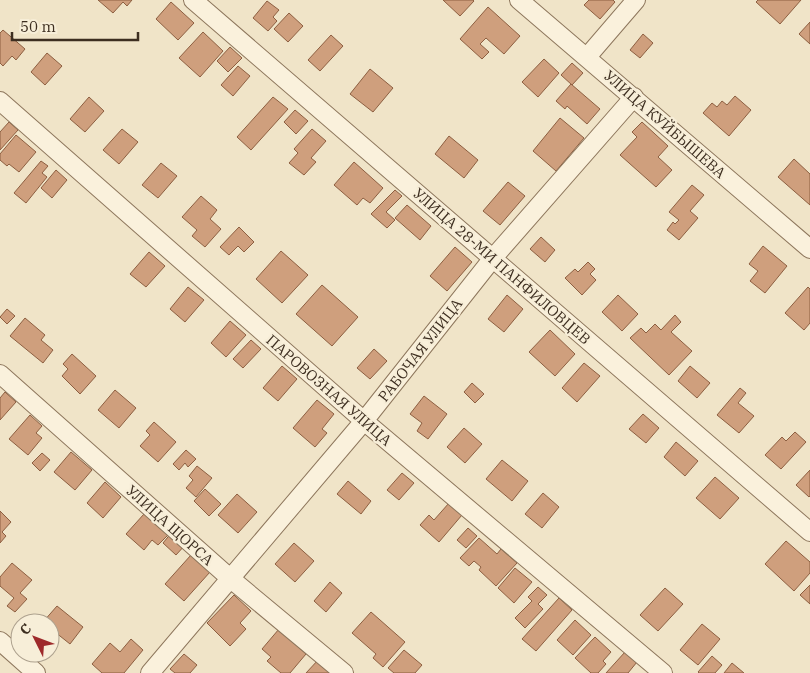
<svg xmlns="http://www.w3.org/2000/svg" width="810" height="673" font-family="'IBM Plex Serif',serif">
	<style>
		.building { fill: #cf9f7d; stroke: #8d5f41 }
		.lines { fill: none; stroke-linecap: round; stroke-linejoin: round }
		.minor-casing { stroke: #8d765c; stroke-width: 20 }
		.minor { stroke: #faf1dc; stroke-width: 18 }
		.labels { text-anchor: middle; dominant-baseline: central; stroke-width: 4.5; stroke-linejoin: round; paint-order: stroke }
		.street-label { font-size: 15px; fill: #3d2e20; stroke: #f7eed8 }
	</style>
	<rect width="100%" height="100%" fill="#f0e4c8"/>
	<!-- building -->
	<path class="building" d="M98,0h34l-5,6 -4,-4 -10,11z
		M443,0h30l1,1 -14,15z
		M589,0h24l2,2 -15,17 -16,-14z
		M758,0h43l-21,24 -24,-22z
		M267,1l12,9 -6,7 4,4 -9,10 -15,-13z
		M171,2l23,21 -16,17 -22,-21z
		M488,7l32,29 -16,18 -18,-16 -6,6 9,8 -7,7 -22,-20z
		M289,13l14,13 -15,16 -14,-13z
		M810,22v22l-11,-10z
		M3,30l22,19 -9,11 -4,-4 -9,10 -3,-3v-30z
		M203,32l20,19 -23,26 -21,-19z
		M643,34l10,9 -13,15 -10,-8z
		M331,35l12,11 -23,25 -12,-11z
		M230,47l12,11 -14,14 -11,-11z
		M47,53l15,13 -17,19 -14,-13z
		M544,59l15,14 -21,24 -16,-15z
		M572,63l11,10 -11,12 -11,-10z
		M238,66l12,10 -17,20 -12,-11z
		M370,69l23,19 -20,24 -23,-18z
		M571,84l29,25 -13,15 -20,-18 -2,3 -9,-8z
		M735,96l16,14 -22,26 -26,-23 9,-10 5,4 5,-6 5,4z
		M89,97l15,14 -19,21 -15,-13z
		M273,97l15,12 -37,41 -14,-13z
		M295,110l13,11 -12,13 -12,-12z
		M560,118l24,20 -28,33 -23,-20z
		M9,122l9,8 -18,20v-18z
		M642,122l26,24 -10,11 14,13 -16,17 -36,-32 17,-18 -5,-5z
		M122,129l16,13 -19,22 -16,-14z
		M312,129l14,12 -15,17 5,4 -12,13 -15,-12 9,-10 -4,-4z
		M16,135l20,17 -17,20 -10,-8 -2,2 -7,-6v-6z
		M449,136l29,24 -14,18 -29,-24z
		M794,159l16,15v31l-32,-28z
		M41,161l7,5 -6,7 5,4 -21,26 -12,-10z
		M354,162l29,26 -13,15 -7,-5 -6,7 -23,-20z
		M161,163l16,13 -19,22 -16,-13z
		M56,170l11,10 -15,18 -11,-10z
		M508,182l17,14 -25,29 -17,-14z
		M692,185l12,10 -14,16 8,7 -19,22 -12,-10 6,-8 2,2 4,-4 -10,-8z
		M395,190l7,6 -16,16 9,8 -8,8 -16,-14z
		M201,196l16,14 -7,9 11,10 -16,18 -13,-11 5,-6 -15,-13z
		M407,205l24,21 -11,14 -25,-22z
		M239,227l15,15 -10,10 -6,-6 -9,9 -9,-8z
		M541,237l14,13 -10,12 -15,-13z
		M763,246l24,20 -22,27 -15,-12 8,-10 -9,-7z
		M455,247l17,15 -25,29 -17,-15z
		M281,251l27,24 -26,28 -26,-24z
		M149,252l16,14 -19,21 -16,-13z
		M588,262l7,7 -5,5 6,6 -14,15 -17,-17 10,-9 3,3z
		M322,285l36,32 -26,29 -36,-32z
		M188,287l16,13 -19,22 -15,-13z
		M808,287l2,2v34l-6,7 -19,-17z
		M507,295l16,14 -19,23 -16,-13z
		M618,295l20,19 -16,17 -20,-19z
		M7,309l8,7 -8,8 -7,-7z
		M675,315l6,7 -10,10 21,19 -23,24 -39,-37 11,-10 5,5 9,-9 6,6z
		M25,318l20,17 -4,5 12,10 -10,13 -33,-27z
		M230,321l16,14 -20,22 -15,-14z
		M550,330l25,24 -20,22 -26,-24z
		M251,340l10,9 -18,19 -10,-9z
		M374,349l13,12 -17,18 -13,-11z
		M72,354l24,22 -16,18 -18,-18 6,-7 -5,-5z
		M584,363l16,13 -23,26 -15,-14z
		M282,366l15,13 -19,22 -15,-13z
		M690,366l20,17 -13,15 -19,-17z
		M472,383l12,11 -9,9 -11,-11z
		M740,388l6,5 -8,10 16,13 -15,17 -22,-18z
		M115,390l21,18 -17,20 -21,-18z
		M5,392l11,10 -16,18v-22z
		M424,396l23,18 -19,25 -11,-8 5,-8 -12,-9z
		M317,400l17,14 -12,15 5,4 -12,14 -22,-19z
		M643,414l16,14 -13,15 -17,-14z
		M30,415l12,11 -6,7 6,5 -14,17 -19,-16z
		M154,422l22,20 -18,20 -18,-16 10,-11 -4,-4z
		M464,428l18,16 -17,19 -18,-16z
		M795,432l11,10 -25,27 -16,-14 17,-18 4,4z
		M676,442l22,19 -13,15 -21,-19z
		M186,450l10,9 -8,8 -3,-4 -6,7 -6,-6z
		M71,452l21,18 -17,20 -21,-18z
		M42,453l8,7 -10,11 -8,-8z
		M502,460l26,21 -16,20 -26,-22z
		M197,466l15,12 -16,19 -10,-9 7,-8 -4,-4z
		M810,470v26l-1,1 -13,-12z
		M402,473l12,10 -15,17 -12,-10z
		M715,477l24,21 -19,21 -24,-21z
		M348,481l23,20 -10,13 -24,-20z
		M105,482l16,15 -18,21 -16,-15z
		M205,489l16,15 -12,12 -15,-15z
		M543,493l16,14 -17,21 -17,-14z
		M237,494l20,18 -19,21 -20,-18z
		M449,503l13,12 -23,27 -19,-17 9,-10 5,5z
		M0,511l11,11 -9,10 4,4 -6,7z
		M144,514l24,21 -10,10 -6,-5 -8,10 -18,-16z
		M468,528l9,8 -11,12 -9,-8z
		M172,532l14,12 -10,11 -13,-12z
		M479,538l18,16 4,-5 16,14 -21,23 -17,-16 2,-3 -7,-6 -5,5 -9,-8z
		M786,541l24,21v11l-16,18 -29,-27z
		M294,543l20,18 -19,21 -20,-18z
		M191,555l19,17 -26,29 -19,-17z
		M12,563l20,17 -12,13 7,6 -12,13 -8,-6 7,-8 -14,-12v-9z
		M515,568l17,14 -18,21 -16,-15z
		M330,582l12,11 -16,19 -12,-11z
		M810,585v19l-10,-9z
		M538,587l9,8 -9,9 5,5 -18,19 -10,-10 17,-17 -4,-4z
		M665,588l18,16 -25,27 -18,-16z
		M234,595l17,16 -11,12 6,6 -16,17 -23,-23z
		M559,598l13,12 -36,41 -14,-12z
		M57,606l26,21 -13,17 -20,-16v-5l-7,-1z
		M371,612l34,30 -22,25 -10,-9 3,-4 -24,-21z
		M575,620l16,15 -18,20 -16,-15z
		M702,624l18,15 -22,26 -18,-15z
		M279,629l27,25 -16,19h-9l-14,-12 4,-4 -9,-8z
		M595,637l16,15 -8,9 3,3 -8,9h-7l-16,-15z
		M131,639l12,11 -19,23h-22l-10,-9 18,-21 10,9z
		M404,650l18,15 -7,8h-21l-6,-5z
		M625,652l12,10 -9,11h-22z
		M184,654l13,11 -7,8h-15l-5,-4z
		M712,656l10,9 -7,8h-16l-1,-1z
		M319,659l16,14h-29z
		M732,663l12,10h-20z"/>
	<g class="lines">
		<defs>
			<path id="minor" d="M193,0l617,532
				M519,0l291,249
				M587,57l49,-57
				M0,101l364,320 299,252
				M0,374l231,205 113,94
				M0,641l36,32
				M150,673l214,-252 129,-163 141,-161"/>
		</defs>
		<!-- minor casing -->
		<use href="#minor" class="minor-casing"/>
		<!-- minor -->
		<use href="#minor" class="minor"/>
	</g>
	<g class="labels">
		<!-- street labels -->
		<g class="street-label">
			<text transform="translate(665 124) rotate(41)">УЛИЦА КУЙБЫШЕВА</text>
			<text transform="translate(502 266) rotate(41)">УЛИЦА 28-МИ ПАНФИЛОВЦЕВ</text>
			<text transform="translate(420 350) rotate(-52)">РАБОЧАЯ УЛИЦА</text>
			<text transform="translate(329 390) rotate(41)">ПАРОВОЗНАЯ УЛИЦА</text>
			<text transform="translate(170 525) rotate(42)">УЛИЦА ЩОРСА</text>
		</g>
	</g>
	<!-- north arrow -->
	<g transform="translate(35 638) rotate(312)"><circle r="24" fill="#f7eed8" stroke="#ada18e"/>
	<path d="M0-4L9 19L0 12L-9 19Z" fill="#9e2a2b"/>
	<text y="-8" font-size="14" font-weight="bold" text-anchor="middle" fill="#3d2e20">С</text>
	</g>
	<!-- scale -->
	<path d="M12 32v8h126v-8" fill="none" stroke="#3d2e20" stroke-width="2.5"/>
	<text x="20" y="32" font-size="15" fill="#3d2e20" stroke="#f7eed8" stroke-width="4" paint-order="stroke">50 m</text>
</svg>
